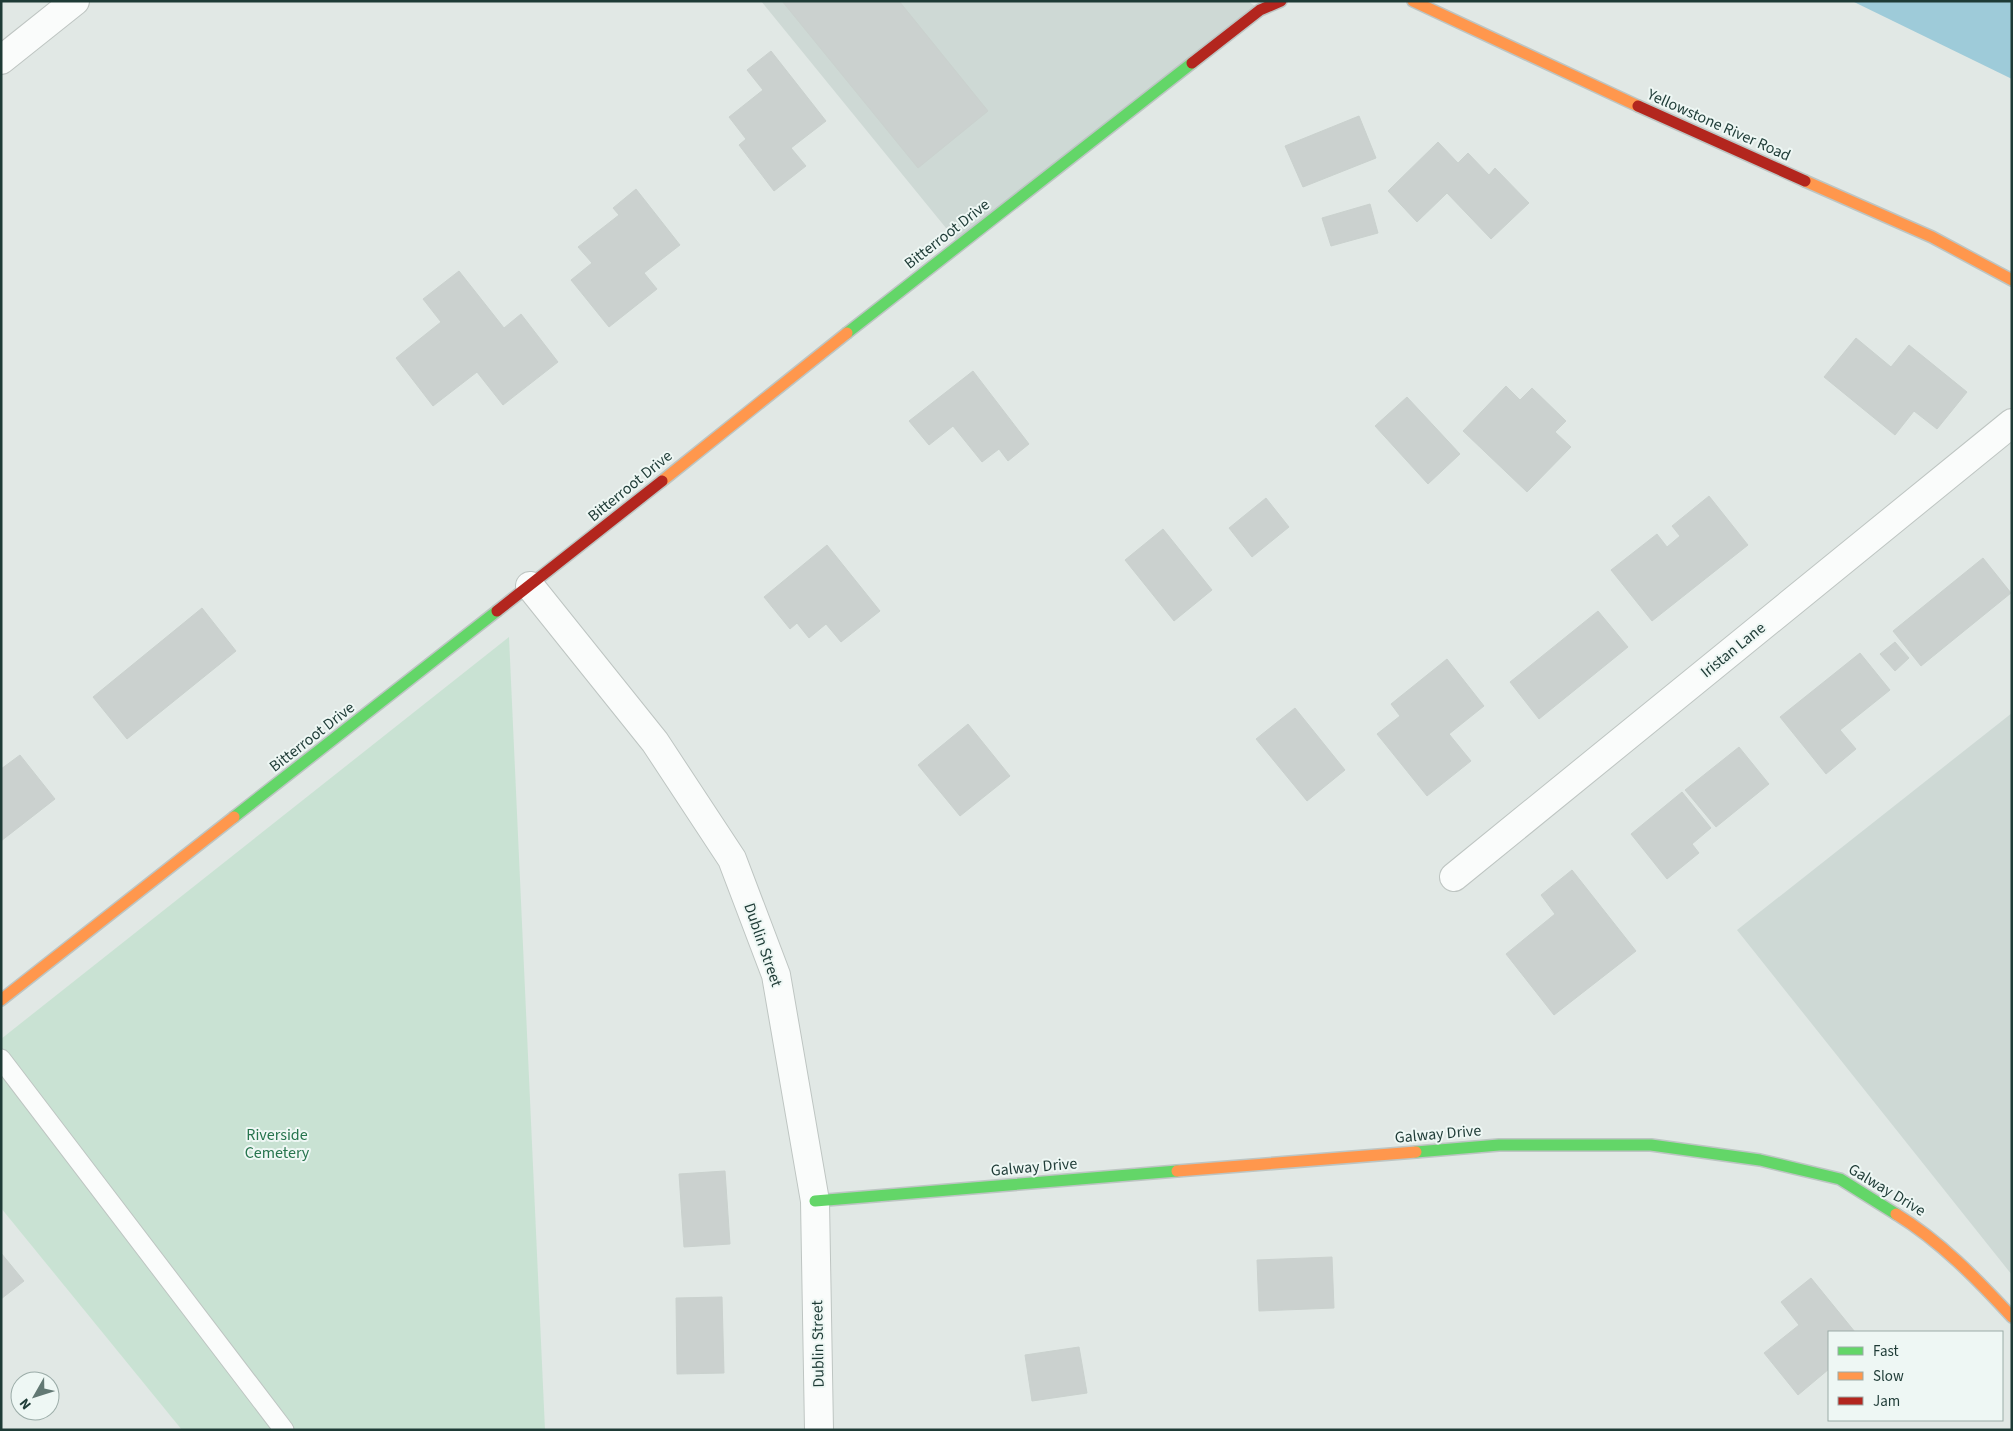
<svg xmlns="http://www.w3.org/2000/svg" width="2013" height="1431" font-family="'Source Sans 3',sans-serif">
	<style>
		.built { fill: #ced9d5 }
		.green { fill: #c9e2d3 }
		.water { fill: #9ecbd9 }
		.building { fill: #cbd1cf; stroke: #cad1ce }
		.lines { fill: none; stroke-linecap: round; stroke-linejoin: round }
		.lane-casing { stroke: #bec5c2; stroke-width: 21 }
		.street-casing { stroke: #bec5c2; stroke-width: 30 }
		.fast-casing { stroke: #bdc5c3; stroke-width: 14 }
		.slow-casing { stroke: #bdc5c3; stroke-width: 14 }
		.jam-casing { stroke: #bdc5c3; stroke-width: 14 }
		.lane { stroke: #fafcfb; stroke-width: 19 }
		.street { stroke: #fafcfb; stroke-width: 28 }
		.fast { stroke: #63d668; stroke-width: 11 }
		.slow { stroke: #ff974d; stroke-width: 11 }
		.jam { stroke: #b3261e; stroke-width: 11 }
		.labels { text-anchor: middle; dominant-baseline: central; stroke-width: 4; stroke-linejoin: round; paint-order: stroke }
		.street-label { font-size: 16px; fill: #1e3b36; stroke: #eef7f4 }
		.park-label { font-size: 16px; fill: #26744d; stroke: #eef7f4 }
	</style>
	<rect width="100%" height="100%" fill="#e1e8e5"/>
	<!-- built -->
	<path class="built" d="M761,1h487l12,9 -301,234z
		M2012,713v562l-275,-345z"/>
	<!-- green -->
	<path class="green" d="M509,637l36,793h-363l-181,-222v-169z"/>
	<!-- water -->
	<path class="water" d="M1852,1h160v78z"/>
	<!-- building -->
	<path class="building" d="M782,1h117l89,110 -70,57z
		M771,51l55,70 -35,27 15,18 -32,25 -35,-46 7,-6 -17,-22 34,-27 -16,-20z
		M1359,116l17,42 -73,29 -18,-41z
		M1438,142l20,21 10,-10 21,22 6,-7 34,35 -38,36 -44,-46 -30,29 -29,-31z
		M636,189l44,56 -36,28 13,16 -48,38 -38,-47 21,-17 -14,-16 41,-32 -6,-7z
		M1370,204l8,29 -47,13 -9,-28z
		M459,271l45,57 17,-14 37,48 -55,43 -26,-33 -44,34 -37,-48 45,-36 -18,-23z
		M1856,338l35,29 18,-22 58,47 -30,37 -23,-18 -19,24 -71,-58z
		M973,371l56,73 -21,17 -9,-12 -17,13 -29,-36 -24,19 -20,-24z
		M1506,386l14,14 12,-12 34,33 -11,11 16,15 -44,45 -64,-61z
		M1407,397l53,57 -32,30 -53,-58z
		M1709,496l39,49 -96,76 -41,-51 46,-36 10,13 13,-11 -8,-10z
		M1266,498l23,29 -37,30 -23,-29z
		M1163,529l49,61 -38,31 -49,-61z
		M827,545l53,66 -39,31 -15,-18 -17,14 -12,-15 -7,6 -26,-32z
		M1983,558l28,35 -90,73 -28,-35z
		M202,608l34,43 -109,88 -34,-42z
		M1598,611l30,36 -89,72 -29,-37z
		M1895,642l14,16 -14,13 -15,-17z
		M1860,653l30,37 -50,40 16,19 -30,25 -46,-57z
		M1447,659l37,47 -35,28 22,27 -44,35 -50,-62 23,-18 -9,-12z
		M1295,708l50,62 -38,31 -51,-62z
		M968,724l42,52 -50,40 -42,-51z
		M1739,747l30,37 -53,43 -31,-37z
		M20,755l35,44 -54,42v-72z
		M1682,792l29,36 -19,16 7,9 -32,26 -36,-45z
		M1572,870l64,81 -82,64 -48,-61 49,-40 -14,-19z
		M725,1171l5,73 -46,3 -5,-73z
		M1,1253l23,28 -23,18z
		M1332,1257l2,51 -75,3 -2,-51z
		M1811,1278l44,54h-26v37l-31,26 -34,-42 35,-28 -18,-23z
		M722,1297l2,76 -47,1 -1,-76z
		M1079,1347l8,46 -55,8 -7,-46z"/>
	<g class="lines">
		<defs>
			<path id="lane" d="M1,1059l283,371"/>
			<path id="street" d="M1,60l74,-59
				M530,586l125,156 77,117 44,116 39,226 4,229
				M1454,877l558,-454"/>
			<path id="fast" d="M847,333l345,-270
				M234,817l263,-206
				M1416,1152l83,-7h152l109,15 80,19 56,35
				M815,1201l362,-30"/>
			<path id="slow" d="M1413,1l225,105
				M1805,181l127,56 80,43
				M662,481l185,-148
				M1,1000l233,-183
				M1177,1171l239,-19
				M1896,1214c44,27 81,65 116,103"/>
			<path id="jam" d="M1192,63l68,-53 21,-9
				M1638,106l167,75
				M497,611l165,-130"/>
		</defs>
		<!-- lane casing -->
		<use href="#lane" class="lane-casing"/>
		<!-- street casing -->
		<use href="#street" class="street-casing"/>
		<!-- fast casing -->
		<use href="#fast" class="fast-casing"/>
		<!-- slow casing -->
		<use href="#slow" class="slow-casing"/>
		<!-- jam casing -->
		<use href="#jam" class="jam-casing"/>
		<!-- lane -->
		<use href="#lane" class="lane"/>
		<!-- street -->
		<use href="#street" class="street"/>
		<!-- fast -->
		<use href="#fast" class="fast"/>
		<!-- slow -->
		<use href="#slow" class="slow"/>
		<!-- jam -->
		<use href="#jam" class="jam"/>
	</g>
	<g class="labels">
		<!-- street labels -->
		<g class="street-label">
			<text transform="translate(1719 125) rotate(24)">Yellowstone River Road</text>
			<text transform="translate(947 234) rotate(-38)">Bitterroot Drive</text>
			<text transform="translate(630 486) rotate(-39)">Bitterroot Drive</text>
			<text transform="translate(1733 650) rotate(-39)">Iristan Lane</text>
			<text transform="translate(312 737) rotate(-38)">Bitterroot Drive</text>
			<text transform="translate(763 945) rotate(71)">Dublin Street</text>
			<text transform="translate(1438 1134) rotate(-5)">Galway Drive</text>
			<text transform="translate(1034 1167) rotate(-5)">Galway Drive</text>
			<text transform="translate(1887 1190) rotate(31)">Galway Drive</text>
			<text transform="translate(818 1344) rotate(-91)">Dublin Street</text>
		</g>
		<!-- park labels -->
		<g class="park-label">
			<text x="277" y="1135">Riverside<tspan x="277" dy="18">Cemetery</tspan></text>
		</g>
	</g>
	<!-- border -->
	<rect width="2013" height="1431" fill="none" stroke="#1e3b36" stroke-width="5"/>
	<!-- legend -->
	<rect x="1828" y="1331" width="175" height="90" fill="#eef7f4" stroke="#9baca8"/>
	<rect x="1838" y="1347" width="25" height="8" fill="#63d668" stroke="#9baca8"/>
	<text x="1873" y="1356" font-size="15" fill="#1e3b36">Fast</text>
	<rect x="1838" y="1372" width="25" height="8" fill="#ff974d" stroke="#9baca8"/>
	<text x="1873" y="1381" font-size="15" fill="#1e3b36">Slow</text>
	<rect x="1838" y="1397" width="25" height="8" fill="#b3261e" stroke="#9baca8"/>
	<text x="1873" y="1406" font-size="15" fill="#1e3b36">Jam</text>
	<!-- north arrow -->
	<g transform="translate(35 1396) rotate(231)"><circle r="24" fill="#eef7f4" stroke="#9baca8"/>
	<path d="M0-4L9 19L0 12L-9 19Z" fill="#627873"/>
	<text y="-8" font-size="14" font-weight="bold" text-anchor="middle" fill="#1e3b36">N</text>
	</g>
</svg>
